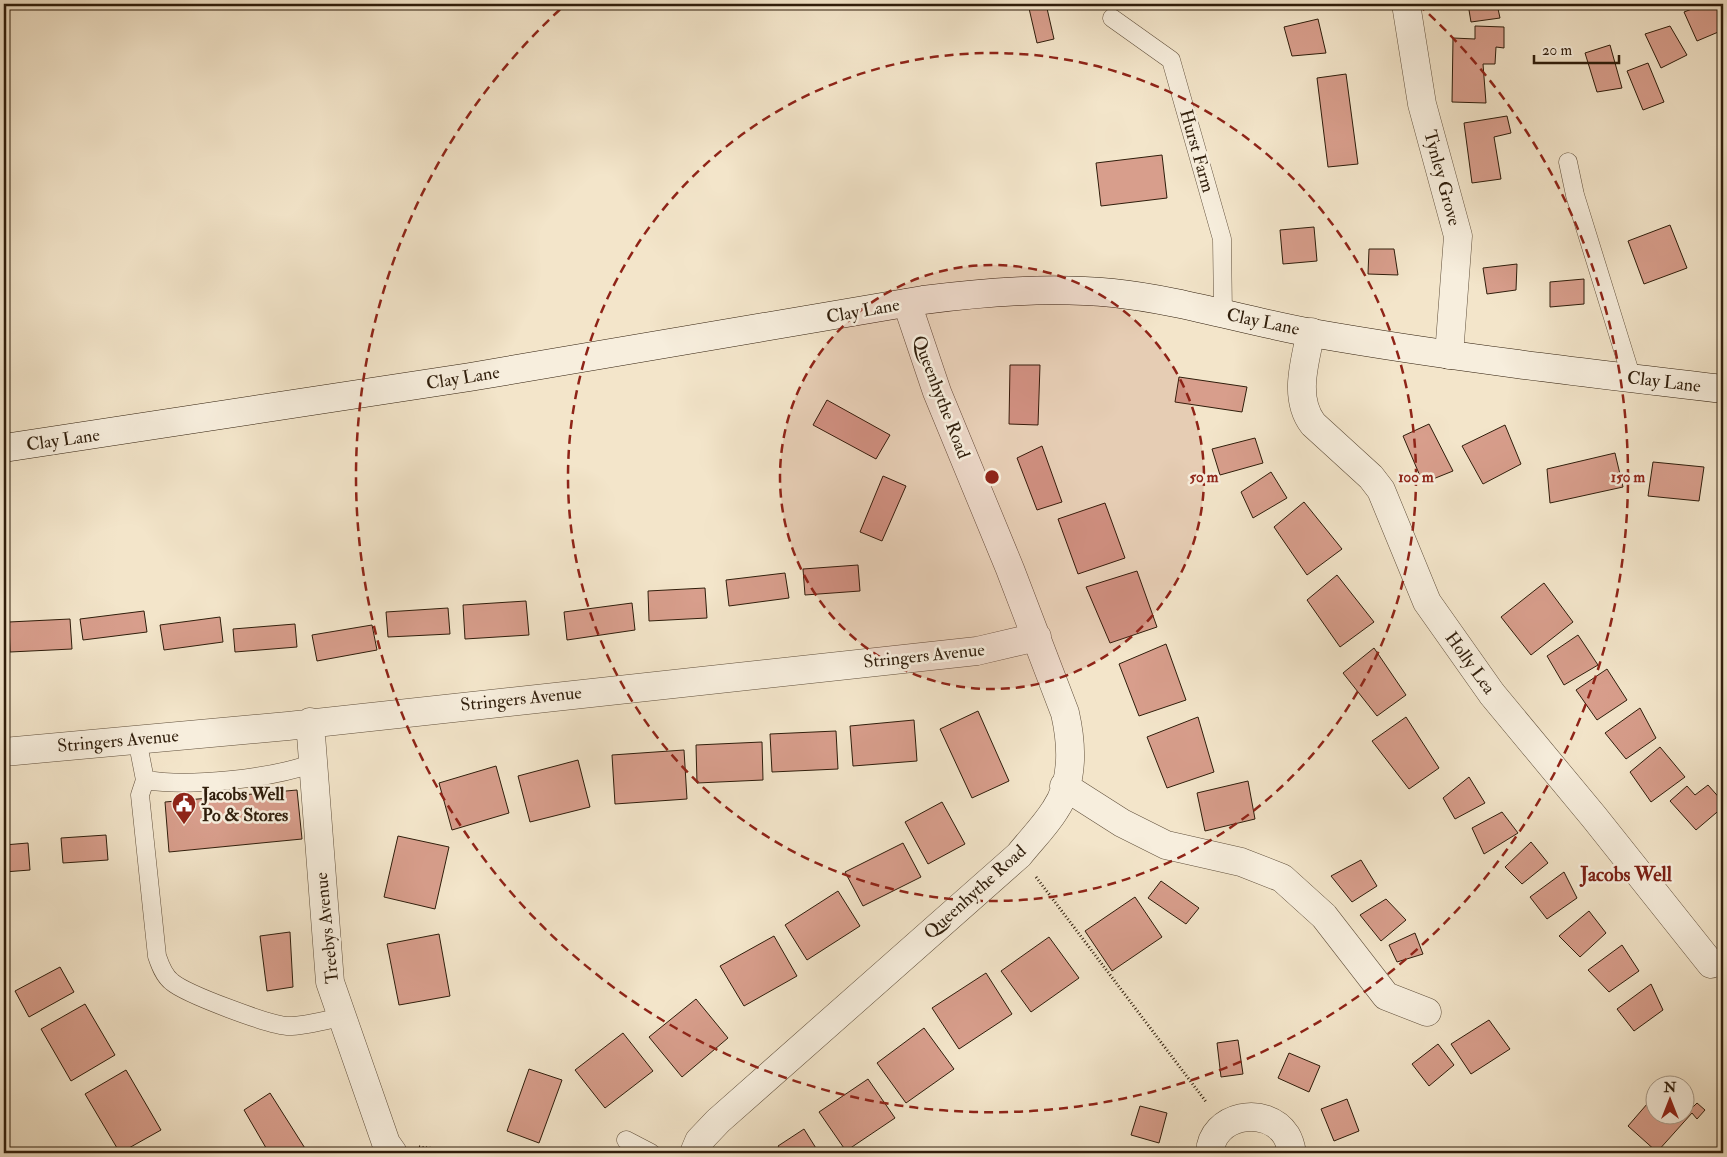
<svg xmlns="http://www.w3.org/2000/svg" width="1727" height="1157" font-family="'IM FELL Double Pica',serif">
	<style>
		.building { fill: #d89e8c; stroke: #2f1d0b }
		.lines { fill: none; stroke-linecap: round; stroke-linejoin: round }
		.lane-casing { stroke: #604f3b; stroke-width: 19 }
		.street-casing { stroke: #604f3b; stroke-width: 29 }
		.secondary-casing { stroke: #2f1d0b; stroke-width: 29 }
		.path { stroke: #2f1d0b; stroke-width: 3; stroke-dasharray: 1 2.5; stroke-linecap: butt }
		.lane { stroke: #f7eedd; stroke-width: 18 }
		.street { stroke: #f7eedd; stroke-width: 28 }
		.secondary { stroke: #f7eedd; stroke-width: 28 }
		.ring { fill: none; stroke: #8f2418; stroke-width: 2.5; stroke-dasharray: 9 6 }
		.labels { text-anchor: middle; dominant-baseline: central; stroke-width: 5; stroke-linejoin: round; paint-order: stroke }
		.street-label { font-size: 18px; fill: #2f1d0b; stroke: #f7eedd }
		.poi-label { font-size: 18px; font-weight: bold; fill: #2f1d0b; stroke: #f7eedd; text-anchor: start }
		.quarter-label { font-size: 20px; font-weight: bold; fill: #7a1f14; stroke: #f7eedd }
		.centre { fill: #8f2418; stroke: #f7eedd; stroke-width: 2.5 }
		.ring-label { font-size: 15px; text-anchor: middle; font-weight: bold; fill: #8f2418; stroke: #f7eedd; stroke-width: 5; stroke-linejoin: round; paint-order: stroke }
	</style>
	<rect width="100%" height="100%" fill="#f3e5ca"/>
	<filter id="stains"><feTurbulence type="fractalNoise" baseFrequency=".004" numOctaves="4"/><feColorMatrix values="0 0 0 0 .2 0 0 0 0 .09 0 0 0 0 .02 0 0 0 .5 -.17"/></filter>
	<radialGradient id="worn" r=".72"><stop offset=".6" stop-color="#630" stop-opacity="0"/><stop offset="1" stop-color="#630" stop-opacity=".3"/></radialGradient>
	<!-- building -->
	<path class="building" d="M1028,4h18l8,35 -17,4z
		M1468,4h29l3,14 -29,4z
		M1705,4h13l5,13v13l-26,11 -13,-29z
		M1318,19l8,34 -34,3 -8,-29z
		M1475,26l29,1v21l-8,-1 -1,17h-12l3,39 -34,-1 1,-64 22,1z
		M1670,26l17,29 -26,13 -16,-34z
		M1610,45l12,43 -25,4 -12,-39z
		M1648,63l16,39 -21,8 -16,-39z
		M1346,74l12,90 -30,3 -11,-89z
		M1507,116l4,17 -17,4 7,42 -29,4 -8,-60z
		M1162,155l5,43 -66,8 -5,-43z
		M1670,225l17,43 -43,16 -16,-43z
		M1314,227l3,34 -34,3 -3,-34z
		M1369,249h25l4,26 -30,-1z
		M1517,264l-1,26 -29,4 -4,-26z
		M1584,279v25l-34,3v-25z
		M1010,365h30l-2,60 -29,-1z
		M1179,377l68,10 -5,25 -67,-10z
		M827,400l63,35 -14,24 -63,-34z
		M1429,424l24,47 -30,12 -20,-47z
		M1505,425l16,39 -38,20 -21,-38z
		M1255,438l8,25 -43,12 -8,-26z
		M1042,446l20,56 -25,8 -20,-52z
		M1615,453l8,34 -73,16 -3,-34z
		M1653,462l51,5 -5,34 -51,-5z
		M1271,472l16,26 -34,20 -12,-26z
		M883,476l23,10 -24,55 -22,-9z
		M1304,502l38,47 -35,26 -33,-48z
		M1105,503l20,55 -47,16 -20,-55z
		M858,565l2,26 -55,4 -2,-26z
		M1137,571l20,56 -47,16 -24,-56z
		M785,573l4,25 -60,8 -3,-26z
		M1337,575l37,47 -34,25 -33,-47z
		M1544,583l29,39 -42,33 -30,-38z
		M705,588l2,30 -58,3 -1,-30z
		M526,601l3,34 -64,4 -2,-34z
		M632,603l3,27 -68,10 -3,-28z
		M448,608l2,26 -62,3 -2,-25z
		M144,611l3,21 -64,8 -3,-21z
		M220,617l3,25 -59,8 -4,-25z
		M70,619l2,30 -62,3 -1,-30z
		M295,624l2,23 -62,5 -2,-23z
		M372,625l5,25 -60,11 -5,-26z
		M1578,635l20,30 -34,20 -17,-29z
		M1166,644l20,56 -47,16 -20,-52z
		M1374,648l32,47 -29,21 -34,-43z
		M1607,669l20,31 -30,20 -21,-30z
		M1640,708l16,30 -30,21 -21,-26z
		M978,711l31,70 -37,17 -32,-69z
		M1198,717l16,55 -47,16 -20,-51z
		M1406,717l33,51 -30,21 -37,-48z
		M914,720l3,41 -64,5 -3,-40z
		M836,731l2,38 -66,3 -2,-38z
		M762,742l1,38 -66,3 -1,-38z
		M1660,747l25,30 -34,25 -21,-30z
		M684,750l3,49 -72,5 -3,-49z
		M578,760l12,47 -60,15 -12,-46z
		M496,766l13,47 -57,17 -13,-47z
		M1469,777l16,26 -30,16 -12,-21z
		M1248,781l7,38 -50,12 -8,-38z
		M1708,785l15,17v5l-27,23 -26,-29 17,-15 8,9z
		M297,790l5,49 -133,13 -4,-50z
		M942,802l23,42 -37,20 -23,-42z
		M1502,812l16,21 -34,21 -12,-26z
		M106,835l2,25 -45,3 -2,-25z
		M398,836l51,11 -14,62 -51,-12z
		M1531,842l17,21 -26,21 -17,-17z
		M28,843l2,27 -26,2v-27z
		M903,843l18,34 -58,29 -18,-34z
		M1361,860l16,26 -25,16 -21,-26z
		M1564,872l13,26 -30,21 -17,-22z
		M1161,881l38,27 -13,16 -38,-26z
		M838,891l22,35 -53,34 -22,-35z
		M1135,897l27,40 -50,34 -27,-40z
		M1386,899l20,21 -25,21 -21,-26z
		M1589,911l17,22 -26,24 -21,-21z
		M290,932l3,55 -26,4 -7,-55z
		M1415,933l8,21 -26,8 -8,-17z
		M439,934l11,62 -51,9 -12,-61z
		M774,936l23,40 -53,30 -24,-40z
		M1049,937l30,41 -48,34 -30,-41z
		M1622,945l17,26 -30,21 -21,-22z
		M60,967l14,25 -45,25 -14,-26z
		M986,973l26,41 -53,35 -27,-41z
		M1651,984l12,26 -29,21 -17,-22z
		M696,999l32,39 -46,39 -33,-40z
		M85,1004l30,51 -44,26 -30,-52z
		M1489,1020l21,29 -39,25 -20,-30z
		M924,1028l30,41 -48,34 -29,-40z
		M623,1033l30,38 -48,37 -30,-38z
		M1238,1040l5,34 -22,3 -4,-34z
		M1438,1044l16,21 -25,21 -17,-22z
		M1289,1053l31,13 -11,26 -31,-14z
		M529,1069l33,11 -23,63 -32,-12z
		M126,1070l35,60 -41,23 -35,-59z
		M868,1079l27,39 -49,33 -27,-39z
		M270,1093l38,60h-39l-25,-43z
		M1654,1096v18h30v-7l5,4 8,-8 8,7 -8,9 -5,-6 -35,39 -29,-26z
		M1347,1099l12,32 -25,10 -13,-32z
		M1140,1106l27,7 -8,30 -28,-8z
		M804,1129l15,24h-36l-5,-7z"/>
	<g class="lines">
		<defs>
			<path id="lane" d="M1112,18l59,42 51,179 1,75
				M1568,162l7,33 57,184
				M137,739l8,41c45,7 123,-1 166,-16
				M145,780l-5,15 17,161c3,9 7,20 15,26 14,12 99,44 117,44 17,0 36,-6 53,-9
				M626,1140l25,13"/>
			<path id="street" d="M1406,4l16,100 36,132 -9,119
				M1311,332c-6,29 -18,66 2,92l58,53 10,13 46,112 65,92 102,123 117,147
				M310,722l20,260 56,161 7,10
				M4,752l284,-26 689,-75 60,-14
				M1064,786l58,37 44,22 75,17 41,16 42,38 62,80 41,16
				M694,1153l5,-12 19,-20 301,-266c12,-15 26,-29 36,-45 19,-28 17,-66 10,-97l-55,-144 -73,-177 -30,-89
				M1210,1153c1,-38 56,-49 76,-18 3,5 5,12 6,18"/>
			<path id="secondary" d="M4,448l466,-71 453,-77c63,-8 126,-13 190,-7 67,7 133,28 199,40 137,24 274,40 411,56"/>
		</defs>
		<!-- lane casing -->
		<use href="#lane" class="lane-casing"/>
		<!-- street casing -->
		<use href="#street" class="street-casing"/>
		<!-- secondary casing -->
		<use href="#secondary" class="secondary-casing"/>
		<!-- path -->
		<path class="path" d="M1036,877l171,226
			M419,1147l55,6"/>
		<!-- lane -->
		<use href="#lane" class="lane"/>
		<!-- street -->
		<use href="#street" class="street"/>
		<!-- secondary -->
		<use href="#secondary" class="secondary"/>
	</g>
	<!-- distance rings -->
	<circle cx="992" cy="477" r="212" fill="#8f2418" fill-opacity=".12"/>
	<g class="ring">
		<circle cx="992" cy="477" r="212"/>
		<circle cx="992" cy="477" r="424"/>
		<path d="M1418 4A636 636 0 1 1 566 4"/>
	</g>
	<!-- icons -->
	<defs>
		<symbol id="civic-pin" viewBox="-11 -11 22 30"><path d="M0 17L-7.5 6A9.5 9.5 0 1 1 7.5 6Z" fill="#8f2418" stroke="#f7eedd"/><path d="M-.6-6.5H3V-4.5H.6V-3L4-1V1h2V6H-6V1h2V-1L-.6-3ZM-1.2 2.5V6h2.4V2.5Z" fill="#fff"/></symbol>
	</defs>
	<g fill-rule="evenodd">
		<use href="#civic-pin" x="170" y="790" width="28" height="38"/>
	</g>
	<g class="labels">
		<!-- street labels -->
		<g class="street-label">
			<text transform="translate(1197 151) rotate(74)">Hurst Farm</text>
			<text transform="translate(1442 178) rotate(75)">Tynley Grove</text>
			<text transform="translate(863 311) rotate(-10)">Clay Lane</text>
			<text transform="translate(1263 322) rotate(12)">Clay Lane</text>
			<text transform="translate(463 378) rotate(-9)">Clay Lane</text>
			<text transform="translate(1664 382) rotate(7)">Clay Lane</text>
			<text transform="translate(941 397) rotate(69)">Queenhythe Road</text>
			<text transform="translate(63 440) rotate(-8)">Clay Lane</text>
			<text transform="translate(924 656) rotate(-6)">Stringers Avenue</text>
			<text transform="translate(1470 663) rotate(54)">Holly Lea</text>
			<text transform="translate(521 699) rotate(-6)">Stringers Avenue</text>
			<text transform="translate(118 741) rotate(-5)">Stringers Avenue</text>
			<text transform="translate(975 892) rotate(-42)">Queenhythe Road</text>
			<text transform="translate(327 928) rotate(-96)">Treebys Avenue</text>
		</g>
		<!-- poi labels -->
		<g class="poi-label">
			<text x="202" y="794">Jacobs Well<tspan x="202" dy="21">Po &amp; Stores</tspan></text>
		</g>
		<!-- quarter labels -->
		<g class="quarter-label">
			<text x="1626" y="874">Jacobs Well</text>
		</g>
	</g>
	<circle cx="992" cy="477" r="8" class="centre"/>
	<g class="ring-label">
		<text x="1204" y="482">50 m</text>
		<text x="1416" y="482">100 m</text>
		<text x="1628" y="482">150 m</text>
	</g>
	<!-- margin -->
	<rect width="1727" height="1157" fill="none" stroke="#f3e5ca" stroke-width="20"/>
	<rect x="5" y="5" width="1717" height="1147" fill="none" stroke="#2f1d0b" stroke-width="2.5"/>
	<rect x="10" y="10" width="1707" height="1137" fill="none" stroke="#2f1d0b"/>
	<!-- north arrow -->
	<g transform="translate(1670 1100)"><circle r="24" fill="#f7eedd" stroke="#a79a89"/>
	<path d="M0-4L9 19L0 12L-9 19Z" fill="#8f2418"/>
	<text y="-8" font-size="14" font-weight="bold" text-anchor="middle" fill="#2f1d0b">N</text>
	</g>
	<!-- scale -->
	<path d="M1534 55v8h85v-8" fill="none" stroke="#2f1d0b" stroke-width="2.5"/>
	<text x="1542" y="55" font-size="15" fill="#2f1d0b" stroke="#f7eedd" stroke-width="4" paint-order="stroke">20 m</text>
	<rect width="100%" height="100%" filter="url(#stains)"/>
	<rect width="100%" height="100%" fill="url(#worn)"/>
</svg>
